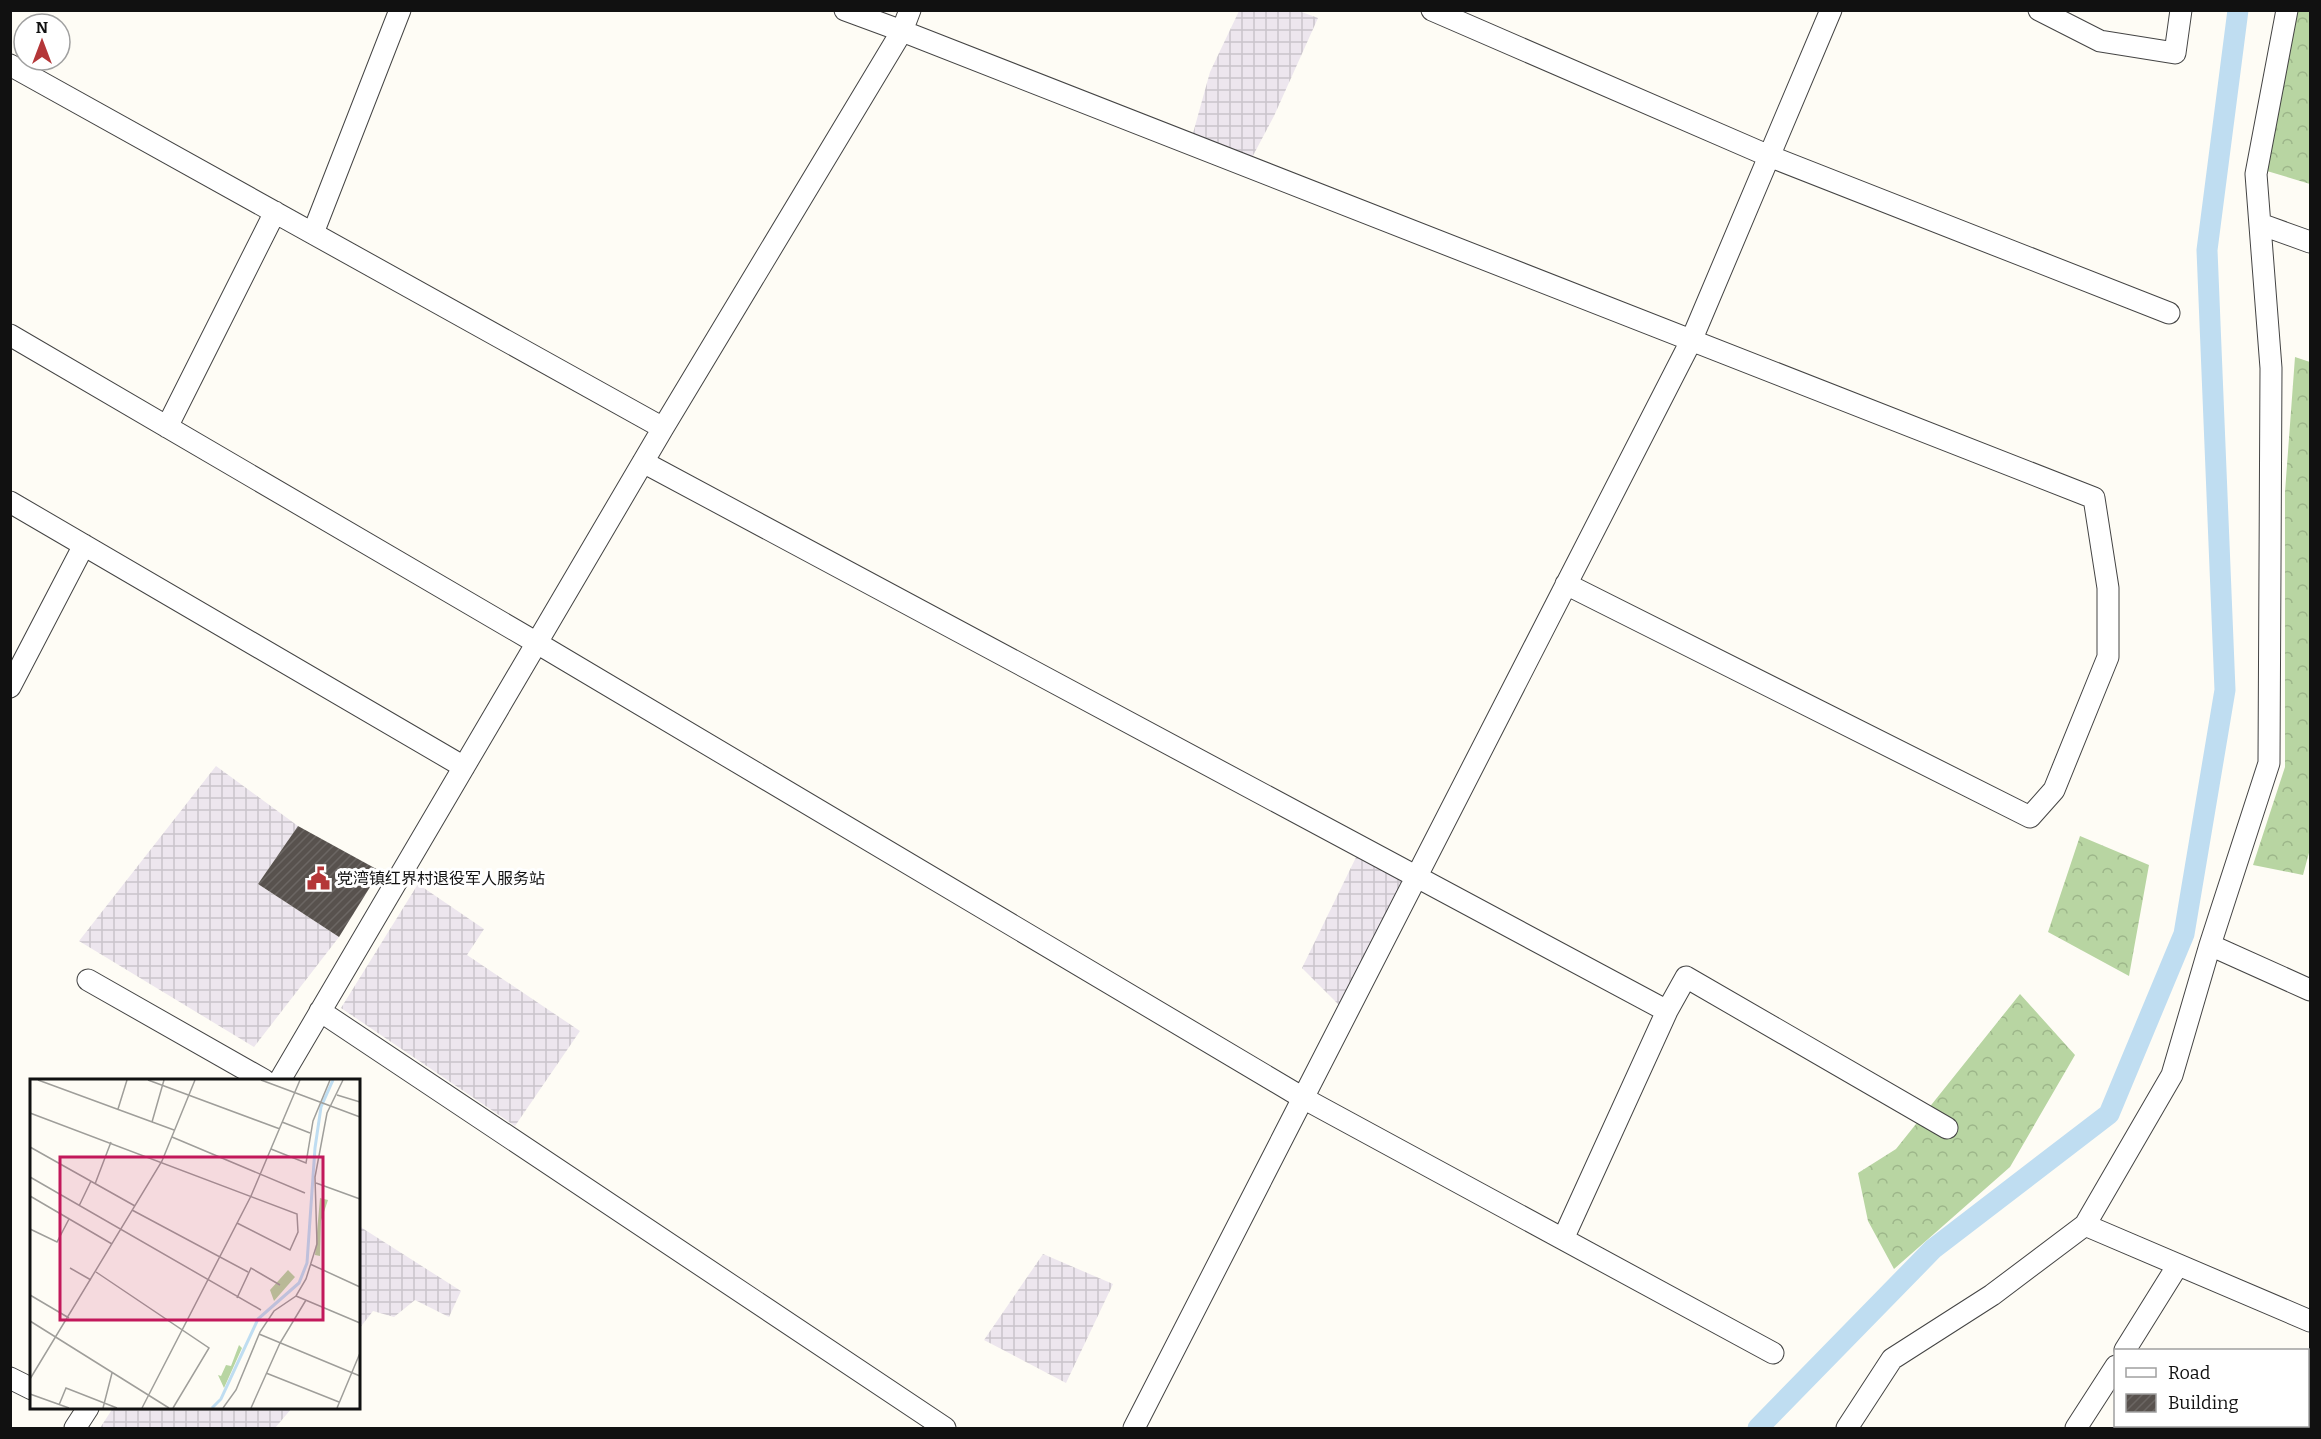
<svg xmlns="http://www.w3.org/2000/svg" width="2321" height="1439" font-family="Bitter,'Noto Sans SC',serif">
	<style>
		.industrial { fill: url(#industrial-grid) }
		.forest { fill: url(#forest-crowns) }
		.lines { fill: none; stroke-linecap: round; stroke-linejoin: round }
		.canal { stroke: #bfddf1; stroke-width: 21 }
		.building { fill: url(#building-hatch) }
		.minor-casing { stroke: #444; stroke-width: 23 }
		.minor { stroke: #fff; stroke-width: 21 }
		.labels { text-anchor: middle; dominant-baseline: central; stroke-width: 6; stroke-linejoin: round; paint-order: stroke }
		.poi-label { font-size: 16px; fill: #111; stroke: #fff; text-anchor: start }
		.inset-river { fill: none; stroke: #bfddf1; stroke-width: 3 }
		.inset-road { fill: none; stroke: #9f9e9a; stroke-width: 1.5 }
		.view { fill: #c2185b; fill-opacity: 0.15; stroke: #c2185b; stroke-width: 3 }
		.inset-edge { fill: none; stroke: #111; stroke-width: 3 }
	</style>
	<defs>
		<pattern id="industrial-grid" width="8" height="8" patternUnits="userSpaceOnUse" patternTransform="scale(1.5)"><rect width="8" height="8" fill="#ede6ee"/><path d="M0 4h8M4 0v8" fill="none" stroke="#cac4cb"/></pattern>
		<pattern id="forest-crowns" width="20" height="18" patternUnits="userSpaceOnUse" patternTransform="scale(1.5)"><rect width="20" height="18" fill="#b8d5a2"/><path d="M2 6a3 3 0 1 1 6 0M12 15a3 3 0 1 1 6 0" fill="none" stroke="#9db68a"/></pattern>
		<pattern id="building-hatch" width="6" height="6" patternUnits="userSpaceOnUse" patternTransform="scale(1.5)"><rect width="6" height="6" fill="#58524e"/><path d="M-1 1l2-2M0 6l6-6M5 7l2-2" fill="none" stroke="#6b6663"/></pattern>
	</defs>
	<rect width="100%" height="100%" fill="#fefcf5"/>
	<!-- industrial -->
	<path class="industrial" d="M1239,11h60l19,7 -44,98 -27,51 -57,-23 20,-72z
		M216,766l82,60 -40,58 81,53 -85,110 -175,-106z
		M1362,845l55,30 -70,138 -45,-45z
		M418,884l66,45 -17,26 113,76 -65,95 -174,-118z
		M359,1226l102,65 -12,26 -34,-17 -21,17 -21,-6 -14,18z
		M1043,1254l70,30 -47,99 -82,-43z
		M113,1408h179l-17,20h-175z"/>
	<!-- forest -->
	<path class="forest" d="M2298,11h12v173l-43,-13z
		M2295,357l15,5v487l-7,26 -50,-10 32,-98v-275z
		M2080,836l69,29 -20,111 -81,-44z
		M2020,994l55,61 -65,112 -116,102 -26,-48 -10,-48 38,-24z"/>
	<g class="lines">
		<!-- canal -->
		<path class="canal" d="M1758,1428l175,-179 176,-135 75,-180 41,-244 -18,-440 31,-240"/>
	</g>
	<!-- building -->
	<path class="building" d="M298,826l82,45 -41,66 -81,-53z"/>
	<g class="lines">
		<defs>
			<path id="minor" d="M845,10l57,21 1192,467 14,90v69l-54,133 -24,27 -464,-233
				M1432,10l337,146 400,157
				M2039,10l61,31 75,12 6,-43
				M10,65l653,363
				M2260,224l50,18
				M313,233l87,-223
				M10,335l527,308 766,455 470,255
				M167,427l108,-215
				M643,462l1024,549
				M10,502l454,265
				M10,687l74,-142
				M2210,945l100,45
				M88,980l176,100
				M320,1011l625,417
				M280,1080l383,-652 239,-397 8,-21
				M2085,1225l225,96
				M1563,1239l104,-228 19,-34 261,151
				M2125,1350l53,-85
				M10,1378l22,11
				M75,1428l13,-20
				M1134,1428l557,-1087 140,-331
				M1847,1428l45,-69 100,-64 93,-70 87,-150 38,-130 59,-182 2,-395 -15,-194 31,-164
				M2076,1428l40,-62"/>
		</defs>
		<!-- minor casing -->
		<use href="#minor" class="minor-casing"/>
		<!-- minor -->
		<use href="#minor" class="minor"/>
	</g>
	<!-- icons -->
	<defs>
		<symbol id="civic-bare" viewBox="-9 -9 18 18"><path d="M-.6-6.5H3V-4.5H.6V-3L4-1V1h2V6H-6V1h2V-1L-.6-3ZM-1.2 2.5V6h2.4V2.5Z" fill="#b43638" stroke="#fff" stroke-width="2.5" paint-order="stroke"/></symbol>
	</defs>
	<g fill-rule="evenodd">
		<use href="#civic-bare" x="302" y="862" width="33" height="33"/>
	</g>
	<g class="labels">
		<!-- poi labels -->
		<g class="poi-label">
			<text x="337" y="878">党湾镇红界村退役军人服务站</text>
		</g>
	</g>
	<!-- overview -->
	<g transform="translate(30 1079)">
		<rect width="330" height="330" fill="#fefcf5"/>
		<path d="M290,119l8,2 -7,21 -1,35 -5,-1zM258,191l7,7 -21,24 -4,-11zM209,266l3,3 -18,40 -6,-13 3,1 5,-11 5,1z" fill="#b8d5a2"/>
		<path class="inset-river" d="M182,329l9,-9 37,-80 41,-36 8,-20 8,-115 6,-41 12,-27"/>
		<path class="inset-road" d="M8,1l136,50M118,1l132,49M231,1l99,37M307,16l23,7M88,30l9,-29M0,34l267,101 1,18 -8,18 -53,-27M122,43l12,-42M252,43l28,11M142,58l133,56M0,68l105,59M241,70l35,14 7,-42 17,-41M0,98l231,133M286,104l44,16M65,105l16,-42M0,117l82,48M49,127l12,-25M102,131l116,62M0,150l27,13 12,-23M280,185l50,23M40,189l21,12M66,193l113,76 -36,60M0,216l39,23M266,217l64,27M207,219l14,-30 29,17M0,242l139,87M229,255l101,42M236,294l73,29M0,300l132,-218 33,-81M0,315l39,14M29,326l7,-17 51,20M73,329l9,-35M112,329l109,-212 49,-116M193,329l13,-18 24,-58 14,-21 22,-15 10,-17 11,-35 -2,-67 12,-64 16,-33M221,329l29,-65 26,-43M307,329l23,-55"/>
		<path class="view" d="M30,78h263v163h-263z"/>
		<rect width="330" height="330" class="inset-edge"/>
	</g>
	<!-- border -->
	<rect width="2321" height="1439" fill="none" stroke="#111111" stroke-width="24"/>
	<!-- legend -->
	<rect x="2114" y="1349" width="195" height="78" fill="#ffffff" stroke="#a0a0a0" stroke-width="1.5"/>
	<rect x="2126" y="1368" width="30" height="9" fill="#ffffff" stroke="#a0a0a0" stroke-width="1.5"/>
	<text x="2168" y="1379" font-size="18" fill="#111111">Road</text>
	<rect x="2126" y="1394" width="30" height="18" fill="url(#building-hatch)" stroke="#a0a0a0" stroke-width="1.5"/>
	<text x="2168" y="1409" font-size="18" fill="#111111">Building</text>
	<!-- north arrow -->
	<g transform="translate(42 42)"><circle r="28" fill="#ffffff" stroke="#a0a0a0" stroke-width="1.5"/>
	<path d="M0-4.5L10 22L0 15L-10 22Z" fill="#b43638"/>
	<text y="-9" font-size="16" font-weight="bold" text-anchor="middle" fill="#111111">N</text>
	</g>
</svg>
